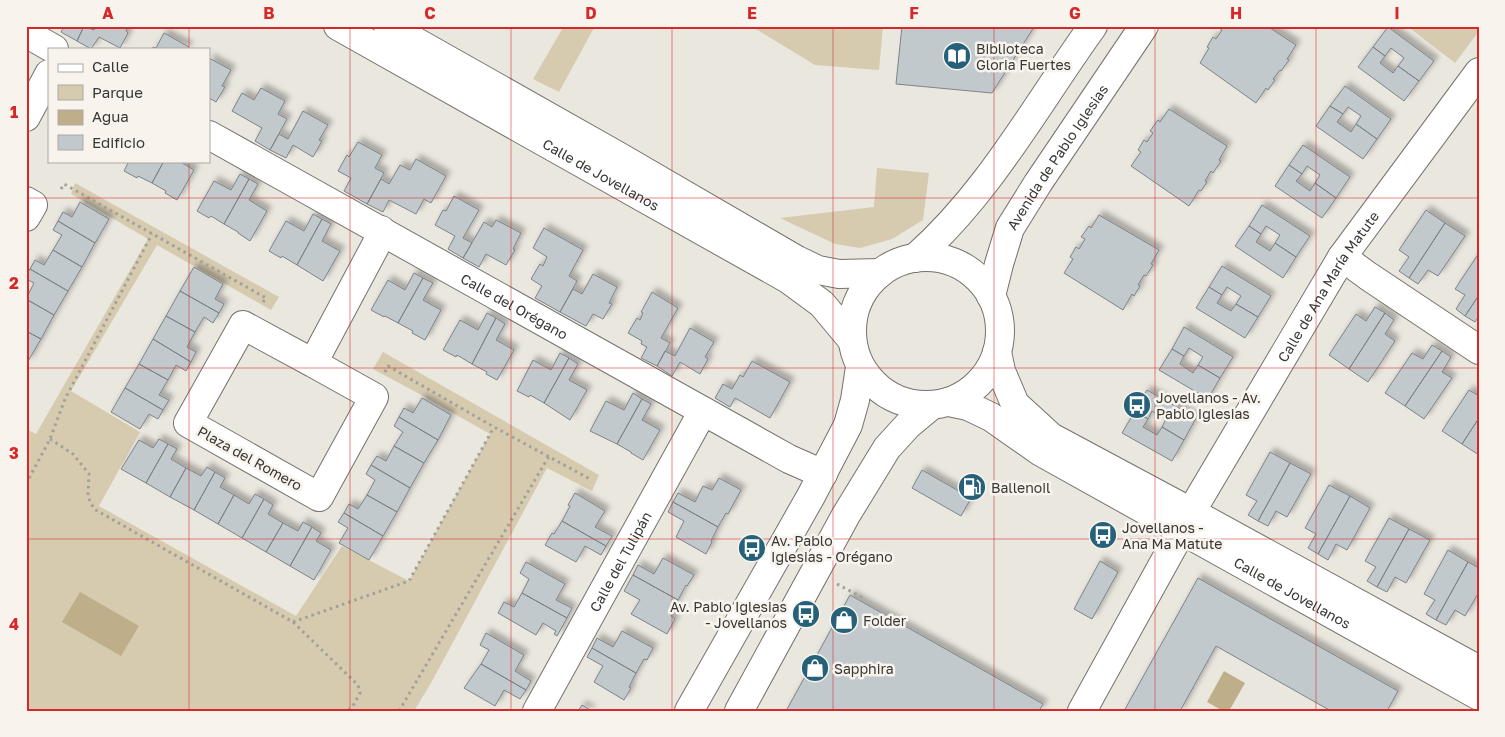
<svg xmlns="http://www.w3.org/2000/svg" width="1505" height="737" font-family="'Golos Text',sans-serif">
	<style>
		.green { fill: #d6caaf }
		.water { fill: #bfae8a }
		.building { fill: #c1c9cd; stroke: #7c8488; filter: url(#shadow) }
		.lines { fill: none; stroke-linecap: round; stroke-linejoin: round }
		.minor-casing { stroke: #75726c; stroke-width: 30 }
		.path { stroke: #a2a09a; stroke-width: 3; stroke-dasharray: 2.5 4; stroke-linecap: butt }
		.minor { stroke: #fff; stroke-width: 28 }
		.grid { fill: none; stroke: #d62828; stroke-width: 1; stroke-opacity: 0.55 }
		.labels { text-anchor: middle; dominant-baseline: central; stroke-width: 5; stroke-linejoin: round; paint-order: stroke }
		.poi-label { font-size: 14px; fill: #383734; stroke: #f8f4ed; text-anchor: start }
		.street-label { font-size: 14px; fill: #383734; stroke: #f8f4ed }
		.neatline { fill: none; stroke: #d62828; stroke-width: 2 }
		.grid-label { font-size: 16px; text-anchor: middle; font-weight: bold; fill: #d62828 }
	</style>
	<defs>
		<filter id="shadow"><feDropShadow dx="4.5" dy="-4.5" stdDeviation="2.5" flood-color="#0004"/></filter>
	</defs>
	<rect width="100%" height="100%" fill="#eae7df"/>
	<!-- green -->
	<path class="green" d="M564,26h31l-36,66 -26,-13z
		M751,26h132l-4,44 -64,-5z
		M1407,26h72v5l-24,32z
		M877,168l52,5 -6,47 -31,19 -32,9 -25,-4 -55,-26 94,-11z
		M75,183l204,114 -8,13 -114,-65 -86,146 69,41 -41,74 197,110 46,-70 67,35 81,-147 -76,-43 -41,-22 10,-17 216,123 -7,16 -45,-23 -116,215 -17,28h-388v-282l10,5 112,-195 -77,-45z"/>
	<!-- water -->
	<path class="water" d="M80,592l59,34 -18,30 -59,-34z
		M1224,671l21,12 -16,28h-6l-16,-9z"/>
	<!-- building -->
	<path class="building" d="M64,26h20l-7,15 -16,-9z
		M84,26l10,4 2,-4h32l-2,5 2,2 -8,15 -21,-11 -8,12 -14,-8z
		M902,26h131l1,1 -42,66 -96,-9z
		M1221,26h46l29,19 -9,14 2,1 -8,11 -1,-1 -7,9 2,1 -7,10 -2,-2 -10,15 -56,-40 9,-15 -2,-1 6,-10 3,2 6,-9 -3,-2z
		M1388,27l46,34 -15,20 -21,-15 6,-8 -13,-10 -6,8 -12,-9z
		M164,33l25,14 -2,2h-35l1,-2 3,1z
		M1373,47l12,9 -5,7 13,10 5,-7 21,15 -15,20 -46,-34z
		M209,58l22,12 -9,16 3,1 -9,15 -7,-4z
		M1345,86l46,33 -14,20 -21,-15 5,-8 -13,-9 -5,7 -13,-8z
		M261,88l24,13 -7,13 9,5 -17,31 -15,-9 7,-13 -30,-17 10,-18 12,7z
		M1330,106l13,8 -6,8 14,10 5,-8 21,15 -14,20 -47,-33z
		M1169,109l58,37 -8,14 2,1 -8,12 -2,-2 -6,10 2,1 -6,9 -2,-1 -10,16 -58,-40 10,-14 -3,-2 6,-10 3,2 6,-9 -3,-2 8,-11 2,2z
		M303,111l25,14 -9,15 3,1 -9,16 -20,-12 -7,13 -16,-8 9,-16 9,5z
		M358,142l24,13 -7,13 9,5 -17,31 -23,-13 7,-13 -13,-7 9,-16 2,2z
		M1303,145l47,32 -14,21 -21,-15 5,-8 -13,-9 -5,8 -13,-9z
		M416,159l30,17 -15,27 -7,-4 -8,15 -27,-14 -6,12 -16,-8 14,-25 8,5 11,-19 10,5z
		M129,161h35l-12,22 -14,-7 -1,2 -13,-7z
		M164,161h15l15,9 -17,30 -12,-7 1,-2 -14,-8z
		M1289,165l13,9 -6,7 14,10 5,-8 21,15 -14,20 -47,-32z
		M240,174l9,5 -25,45 -13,-8 -2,2 -12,-7 17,-30 17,9z
		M249,179l9,5 -9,16 18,11 -17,30 -12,-8v-1l-14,-8z
		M454,196l25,14 -16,28 9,5 -9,15 -15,-9 7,-13 -20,-11 8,-15 3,1z
		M80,202l29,17 -14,24 -37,-22 5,-9 9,5z
		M1262,205l48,31 -14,21 -21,-14 5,-8 -14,-9 -5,8 -12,-8z
		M1426,210l19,13 -36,55 -10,-7 10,-14 -10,-7z
		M313,214l9,5 -25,46 -15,-9 -1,2 -12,-7 17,-30 18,10z
		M1099,215l60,35 -8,14 2,1 -7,11 -2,-1 -6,10 2,1 -6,10 -2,-2 -9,16 -59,-37 9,-14 -3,-2 6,-10 3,2 6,-10 -4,-2 8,-11 2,2z
		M322,219l9,5 -9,17 18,10 -17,30 -26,-16z
		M496,220l25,13 -8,16 2,1 -9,15 -20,-11 -7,13 -16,-9 21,-36 8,5z
		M58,221l37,22 -13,24 -29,-17 9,-15 -9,-5z
		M1445,223l20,13 -27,40 -10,-6 -10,14 -9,-6z
		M1249,226l12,8 -5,8 14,9 5,-8 21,14 -13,21 -48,-32z
		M544,228l39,22 -14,26 8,5 -17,31 -25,-14 7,-12 -11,-7 9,-15 3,2 4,-9 -14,-9z
		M53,250l29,17 -14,24 -38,-22 5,-9 9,5z
		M1479,253v42l-14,21 -9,-7 9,-14 -10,-6z
		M1222,266l49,30 -13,21 -22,-13 5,-8 -14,-9 -5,8 -13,-8z
		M194,267l29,17 -8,15 9,5 -5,9 -39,-22z
		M30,269l38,22 -14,24 -28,-16 8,-16 -8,-4v-4z
		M414,273l9,5 -25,45 -13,-7 -1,1 -13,-7 17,-30 17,10z
		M593,274l24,13 -8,16 3,1 -9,15 -10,-5 -7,12 -26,-14 13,-23 9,5z
		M423,278l10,5 -10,17 18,10 -16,30 -13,-7 1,-2 -15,-8z
		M1209,287l13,8 -5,8 14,8 5,-7 22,13 -13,21 -49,-30z
		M180,291l39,22 -6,10 -9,-6 -9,15 -29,-16z
		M652,292l26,16 -17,30 9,5 -13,23 -16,-8 6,-11 -6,-3 1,-3 -14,-8 9,-15 3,2 3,-7 -2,-1z
		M1479,295v21l-4,6 -10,-6z
		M26,299l28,16 -13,24 -15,-8z
		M1375,307l10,6 -36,56 -20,-14 27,-41 10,7z
		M487,313l9,5 -24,46 -15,-9 -1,2 -13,-7 17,-30 18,10z
		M1385,313l9,7 -9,14 10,7 -27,41 -19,-13z
		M166,316l29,16 -8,15 9,5 -5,10 -38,-23z
		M496,318l9,6 -9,16 18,10 -17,30 -11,-6 1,-2 -15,-8z
		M1184,327l49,30 -13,21 -22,-13 5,-8 -14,-9 -5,8 -12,-7z
		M690,328l24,14 -9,15 3,2 -8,15 -20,-12 -8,14 -15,-10 8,-15 10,5z
		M26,331l15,8 -14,24h-1z
		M153,339l38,23 -5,9 -10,-6 -8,15 -29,-16z
		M1432,345l10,6 -37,55 -20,-13 27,-40 11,6z
		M1172,349l12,7 -4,8 13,9 5,-8 22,13 -12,21 -49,-29z
		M1442,351l9,6 -9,15 10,6 -28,41 -19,-13z
		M560,353l9,5 -25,45 -14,-8 -1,2 -12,-6 16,-31 18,10z
		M569,358l9,6 -9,16 18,10 -17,30 -26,-17z
		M752,361l38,21 -20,36 -35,-20 -5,9 -15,-9 8,-14 9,5 8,-14 3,2z
		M139,364l29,16 -9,15 10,5 -6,10 -38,-22z
		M125,388l38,22 -5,9 -9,-5 -9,15 -29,-17z
		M1147,390l49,28 -12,22 -22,-13 4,-8 -14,-8 -4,8 -13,-8z
		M1469,390l10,6v22l-17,26 -20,-13z
		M633,393l9,6 -25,45 -27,-13 16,-30 18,9z
		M422,398l29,17 -13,25 -39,-23 5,-9 9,5z
		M642,399l9,5 -9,16 18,10 -17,30 -12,-7v-1l-14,-8z
		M1135,411l13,8 -5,8 14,8 5,-8 22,13 -12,21 -50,-28z
		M399,417l39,23 -14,23 -30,-17 9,-14 -9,-6z
		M1479,418v37l-17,-11z
		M159,439l9,5 -22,39 -25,-14 18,-29 14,8z
		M168,444l9,5 -6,10 15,9 -16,29 -24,-14z
		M394,446l30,17 -14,25 -39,-23 6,-9 9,5z
		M1270,452l20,11 -32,58 -10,-6 9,-14 -11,-6z
		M1290,463l21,11 -24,43 -11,-6 -8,15 -10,-5z
		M371,465l39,23 -13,24 -30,-17 8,-15 -9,-6z
		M207,467l8,5 -21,38 -24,-13 16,-29 15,8z
		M922,470l49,28 -10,18 -49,-28z
		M215,472l10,6 -5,9 14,8 -16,29 -24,-14z
		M719,478l22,12 -13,24 -2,-1 -8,14 -45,-25 5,-9 17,9 8,-16 9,4z
		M1329,485l21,11 -32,58 -10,-6 8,-14 -11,-6z
		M575,493l30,18 -10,16 17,9 -6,10 -44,-25 8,-15 -2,-1z
		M255,494l9,5 -22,39 -24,-14 16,-29 15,9z
		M367,495l30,17 -14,24 -39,-23 5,-9 9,5z
		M1350,496l20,12 -23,42 -11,-6 -8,16 -10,-6z
		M264,499l9,6 -5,9 15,9 -17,29 -24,-14z
		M673,502l45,25 -7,14 1,1 -6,12 -30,-17 8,-16 -16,-9z
		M344,513l39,23 -14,24 -30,-17 9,-15 -10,-6z
		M1389,518l20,11 -32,58 -10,-6 9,-14 -11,-6z
		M562,521l44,25 -5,9 -16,-9 -9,16 -31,-17 7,-12 2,1z
		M303,522l9,5 -22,39 -24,-14 17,-29 15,8z
		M312,527l9,6 -5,8 15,9 -17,30 -24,-14z
		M1409,529l21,11 -24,43 -11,-6 -8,15 -10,-5z
		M1448,550l20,12 -32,58 -10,-6 9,-14 -11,-6z
		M663,558l31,17 -7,11 -1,-1 -8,15 -45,-25 5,-10 16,9z
		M1100,561l18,11 -26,47 -18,-10z
		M526,562l39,22 -9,16 16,8 -5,10 -45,-25 7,-14 -9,-6z
		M1468,562l11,6v24l-14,24 -10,-6 -9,15 -10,-5z
		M633,575l45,25 -8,14 2,1 -1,1 4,3 -8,15 -36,-20 9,-14 -16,-9z
		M1198,578l200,113 -11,20h-56l-115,-65 -36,65h-56z
		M522,593l45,25 -10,18 -3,-2 2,-3 -13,-8 -7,12 -38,-22 6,-11 10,5z
		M850,595l193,109 -4,7h-253z
		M622,631l31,17 -6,12 -3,-1 -8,14 -44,-25 5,-10 16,9z
		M486,633l38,22 -9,16 16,10 -5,9 -45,-26 8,-14 -9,-5z
		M592,648l44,25 -7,14 2,1 -7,12 -30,-18 9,-16 -16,-9z
		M481,664l45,26 -6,9 -16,-9 -9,16 -31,-18z
		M582,705l10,6h-14z"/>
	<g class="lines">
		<defs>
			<g id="minor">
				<path id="s1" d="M338,26l450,253 34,25 30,36"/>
				<path d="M388,26l230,130 179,104 21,10 21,4 41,-1"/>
				<path d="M26,33l28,16"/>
				<path d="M26,117l23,-43"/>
				<path id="s2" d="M209,135l580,324 34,15"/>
				<path d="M26,201l7,4 -7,12"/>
				<path d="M1342,257l26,19 111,74"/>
				<circle cx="926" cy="331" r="74"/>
				<path d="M915,258c74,-65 121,-153 178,-232"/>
				<path id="s3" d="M991,296l8,-32 11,-36 28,-45 106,-157"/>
				<path d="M997,352l4,19 14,33 36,33 140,75 288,158"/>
				<path d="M313,363l61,34 -55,100 -131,-74 55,-98 70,38 64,-120 4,-13"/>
				<path id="s4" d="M949,402l19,4 23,11 50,35 438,244"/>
				<path id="s5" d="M1191,512l151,-255 137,-185"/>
				<path id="s6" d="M537,711l166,-300"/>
				<path d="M689,711l122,-215 37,-71 7,-25 5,-33"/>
				<path d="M739,711l107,-196 41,-67 21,-23 24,-20"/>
				<path d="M1082,711l100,-181"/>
			</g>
		</defs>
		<!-- minor casing -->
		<use href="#minor" class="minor-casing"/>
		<!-- path -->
		<path class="path" d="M61,189l3,-5 202,114 -3,4
			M385,372l3,-6 106,61 96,52
			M50,439l23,15 16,20 -1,23 6,12 199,113 65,63 2,8 -6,11 -6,7
			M26,484l24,-45 15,-40 87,-165
			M837,584l28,15
			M293,622l116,-41 85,-154
			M399,711l150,-255"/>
		<!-- minor -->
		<use href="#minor" class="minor"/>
	</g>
	<!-- grid -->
	<path class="grid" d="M189,26v23M350,26v685M511,26v685M672,26v685M833,26v685M994,26v685M1155,26v685M1316,26v685M189,161v550M26,198h1453M26,368h1453M26,539h1453"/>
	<!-- icons -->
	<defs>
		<symbol id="library-disc" viewBox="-11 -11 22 22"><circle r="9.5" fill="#266079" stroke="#f8f4ed"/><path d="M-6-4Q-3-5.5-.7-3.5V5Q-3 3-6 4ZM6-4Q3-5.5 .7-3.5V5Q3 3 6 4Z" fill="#fff"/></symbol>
		<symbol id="bus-disc" viewBox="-11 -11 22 22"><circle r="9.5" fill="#266079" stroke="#f8f4ed"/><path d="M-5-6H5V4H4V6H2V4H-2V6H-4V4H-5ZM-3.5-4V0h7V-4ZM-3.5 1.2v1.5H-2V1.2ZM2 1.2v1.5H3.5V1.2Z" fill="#fff"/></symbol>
		<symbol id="fuel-disc" viewBox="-11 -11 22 22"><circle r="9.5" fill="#266079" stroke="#f8f4ed"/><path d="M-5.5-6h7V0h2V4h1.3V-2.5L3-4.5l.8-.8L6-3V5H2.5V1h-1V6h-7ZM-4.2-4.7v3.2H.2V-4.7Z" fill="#fff"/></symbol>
		<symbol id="shop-disc" viewBox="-11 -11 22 22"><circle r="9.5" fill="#266079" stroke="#f8f4ed"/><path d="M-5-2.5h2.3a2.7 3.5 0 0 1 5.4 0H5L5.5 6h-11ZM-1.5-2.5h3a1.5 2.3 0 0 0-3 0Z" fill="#fff"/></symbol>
	</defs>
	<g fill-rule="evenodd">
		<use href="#library-disc" x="941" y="40" width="32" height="32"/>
		<use href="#bus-disc" x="1121" y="389" width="32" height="32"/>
		<use href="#fuel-disc" x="956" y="471" width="32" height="32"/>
		<use href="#bus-disc" x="1087" y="519" width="32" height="32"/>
		<use href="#bus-disc" x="736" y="532" width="32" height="32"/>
		<use href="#bus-disc" x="790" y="598" width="32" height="32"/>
		<use href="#shop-disc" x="828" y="604" width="32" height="32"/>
		<use href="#shop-disc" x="799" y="652" width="32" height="32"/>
	</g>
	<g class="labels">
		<!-- poi labels -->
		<g class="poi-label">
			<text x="976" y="48">Biblioteca<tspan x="976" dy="16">Gloria Fuertes</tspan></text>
			<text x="1156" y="397">Jovellanos - Av.<tspan x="1156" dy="16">Pablo Iglesias</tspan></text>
			<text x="991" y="487">Ballenoil</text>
			<text x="1122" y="527">Jovellanos -<tspan x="1122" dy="16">Ana Mª Matute</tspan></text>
			<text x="771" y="540">Av. Pablo<tspan x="771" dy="16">Iglesias - Orégano</tspan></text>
			<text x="787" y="606" text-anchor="end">Av. Pablo Iglesias<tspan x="787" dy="16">- Jovellanos</tspan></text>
			<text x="863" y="620">Folder</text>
			<text x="834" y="668">Sapphira</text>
		</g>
		<!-- street labels -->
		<g class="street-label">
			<text stroke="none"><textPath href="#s3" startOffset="156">Avenida de Pablo Iglesias</textPath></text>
			<text stroke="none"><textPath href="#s1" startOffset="302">Calle de Jovellanos</textPath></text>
			<text stroke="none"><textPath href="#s5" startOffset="264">Calle de Ana María Matute</textPath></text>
			<text stroke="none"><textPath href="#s2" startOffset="350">Calle del Orégano</textPath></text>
			<text transform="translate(250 458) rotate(29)">Plaza del Romero</text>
			<text stroke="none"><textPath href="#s6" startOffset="171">Calle del Tulipán</textPath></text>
			<text stroke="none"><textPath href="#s4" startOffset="394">Calle de Jovellanos</textPath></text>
		</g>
	</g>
	<!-- border -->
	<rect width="1505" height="737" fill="none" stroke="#f8f4ed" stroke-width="55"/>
	<!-- legend -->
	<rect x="48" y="48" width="162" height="115" fill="#f8f4ed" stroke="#aba8a3"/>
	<rect x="58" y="64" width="25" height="8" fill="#ffffff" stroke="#aba8a3"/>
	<text x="92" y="72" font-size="15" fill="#383734">Calle</text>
	<rect x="58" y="85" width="25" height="15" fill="#d6caaf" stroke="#aba8a3"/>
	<text x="92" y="98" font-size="15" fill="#383734">Parque</text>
	<rect x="58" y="110" width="25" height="15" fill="#bfae8a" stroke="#aba8a3"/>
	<text x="92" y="122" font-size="15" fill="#383734">Agua</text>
	<rect x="58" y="135" width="25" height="15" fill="#c1c9cd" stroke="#aba8a3"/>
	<text x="92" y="148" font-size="15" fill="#383734">Edificio</text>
	<rect x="28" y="28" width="1450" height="682" class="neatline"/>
	<g class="grid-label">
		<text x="108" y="19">A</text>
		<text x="269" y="19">B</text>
		<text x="430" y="19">C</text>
		<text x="591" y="19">D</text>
		<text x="752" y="19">E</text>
		<text x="914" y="19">F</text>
		<text x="1075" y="19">G</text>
		<text x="1236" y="19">H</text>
		<text x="1397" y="19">I</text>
		<text x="14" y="118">1</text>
		<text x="14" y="289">2</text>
		<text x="14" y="459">3</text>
		<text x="14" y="630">4</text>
	</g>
</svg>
